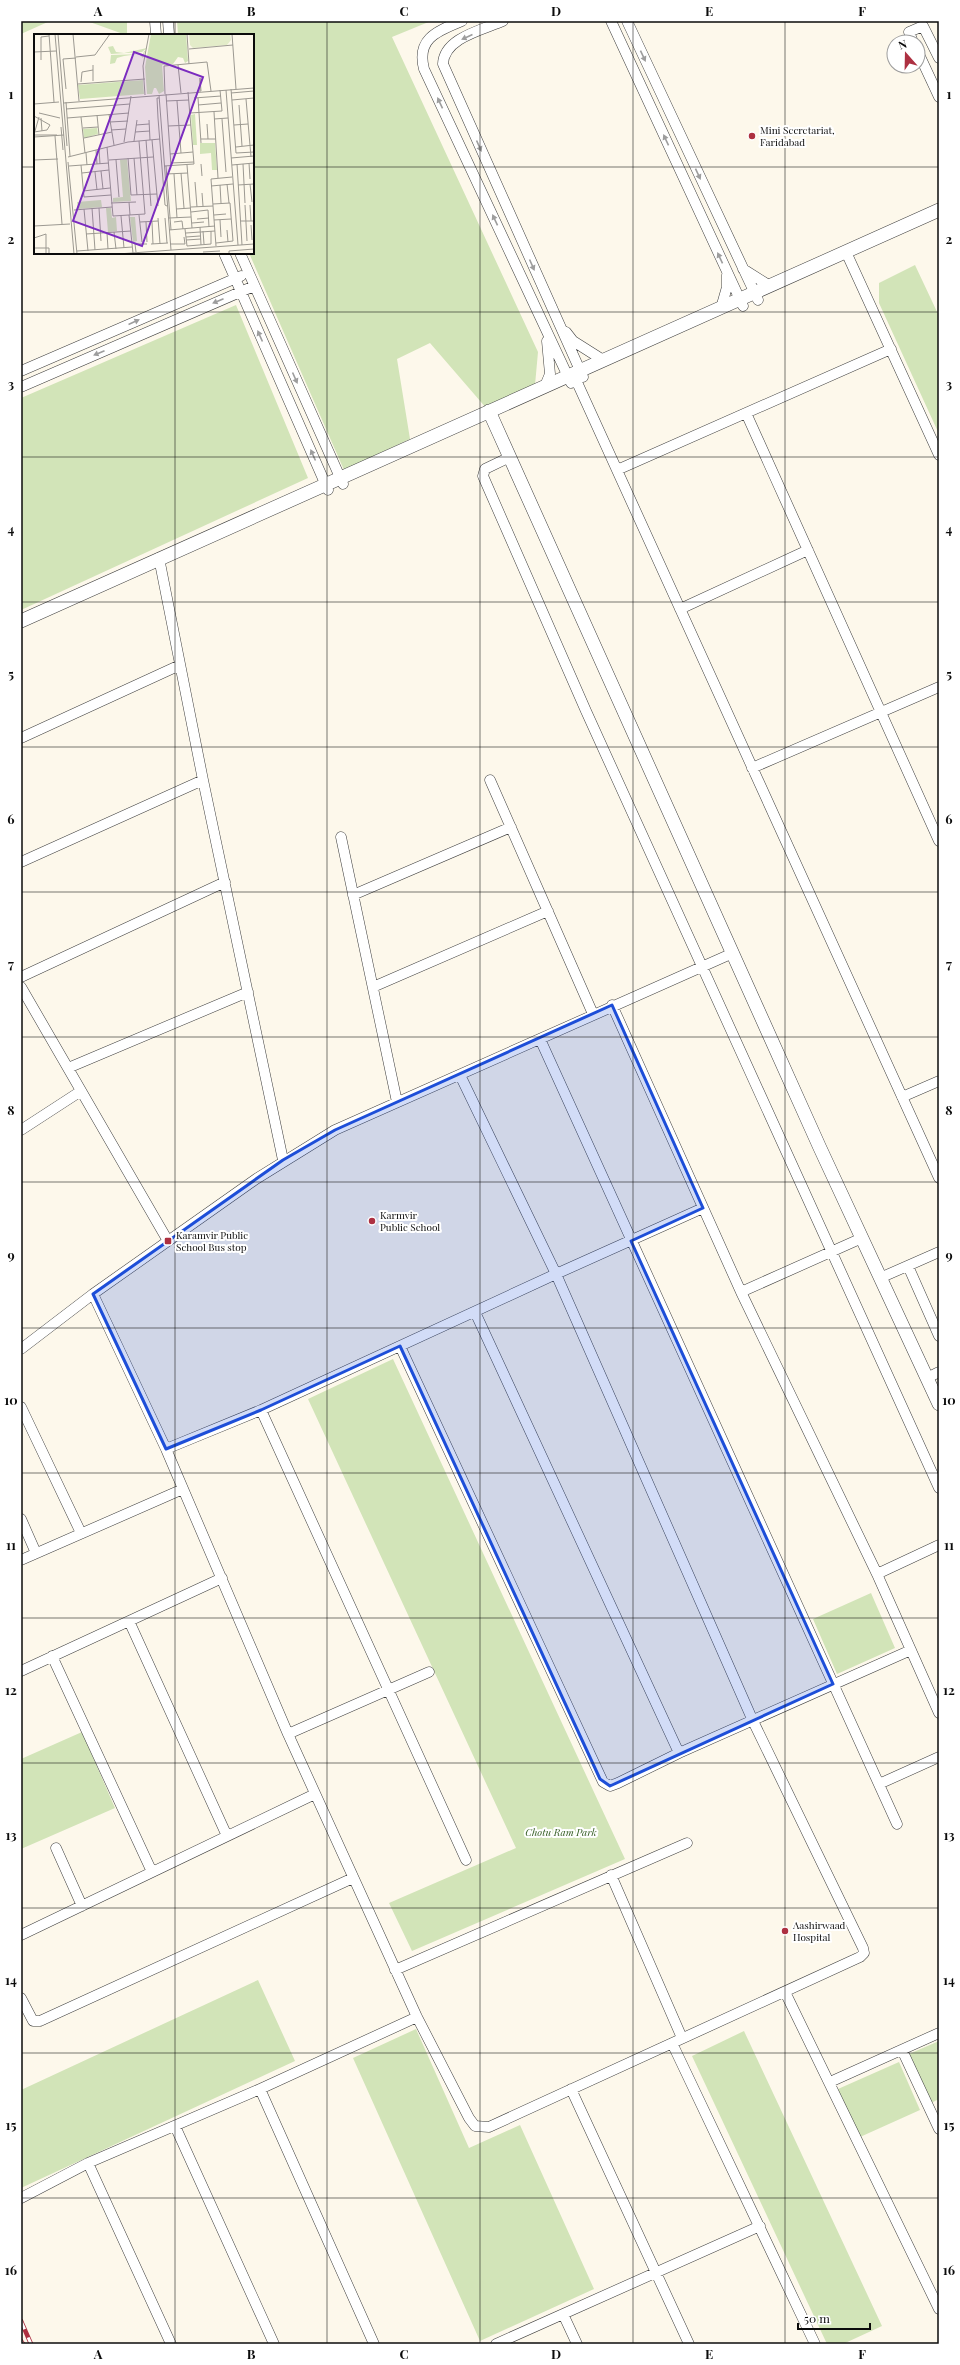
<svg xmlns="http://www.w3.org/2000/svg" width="960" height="2365" font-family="'Playfair Display',serif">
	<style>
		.green { fill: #d2e4b8 }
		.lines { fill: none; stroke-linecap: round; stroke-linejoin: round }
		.minor-casing { stroke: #3e3e3e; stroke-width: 11 }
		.tertiary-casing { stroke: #3e3e3e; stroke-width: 14 }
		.minor { stroke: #fff; stroke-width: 10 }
		.tertiary { stroke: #fff; stroke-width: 13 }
		.rail-casing { stroke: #ad3041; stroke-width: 4.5 }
		.rail { stroke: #fff; stroke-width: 3; stroke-dasharray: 9; stroke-linecap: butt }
		.oneway { fill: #9d9d9d }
		.marked { fill: #1d4ed8; fill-opacity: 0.2; stroke: #1d4ed8; stroke-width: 3; stroke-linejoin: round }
		.grid { fill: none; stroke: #0b0b0b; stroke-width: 1; stroke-opacity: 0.55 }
		.poi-dot { fill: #ad3041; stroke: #fff; stroke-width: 1.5 }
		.labels { text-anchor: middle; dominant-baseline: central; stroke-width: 4; stroke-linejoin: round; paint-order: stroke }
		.poi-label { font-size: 10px; fill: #0b0b0b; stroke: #fff; text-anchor: start }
		.park-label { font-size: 10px; font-style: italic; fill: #335c22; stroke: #fff }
		.inset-road { fill: none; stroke: #9c9991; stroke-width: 1 }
		.view { fill: #7b2cbf; fill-opacity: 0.15; stroke: #7b2cbf; stroke-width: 2 }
		.inset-edge { fill: none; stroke: #0b0b0b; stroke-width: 2 }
		.neatline { fill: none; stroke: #0b0b0b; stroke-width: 1.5 }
		.grid-label { font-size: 13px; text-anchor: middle; font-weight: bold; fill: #0b0b0b }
	</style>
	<rect width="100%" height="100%" fill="#fdf8eb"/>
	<!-- green -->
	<path class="green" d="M21,21h29l-29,13z
		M87,21h40v14h-1z
		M177,21h254l-39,16 146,315 -3,33 -48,24 -57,-66 -33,16 13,80 -66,31 -95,-217h4v-218h-75z
		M915,265l24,51v118l-60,-131v-20z
		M236,305l72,173 -287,132v-212z
		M393,1359l232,500 -213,92 -23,-48 127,-55 -208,-449z
		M871,1593l24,55 -58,26 -24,-55z
		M82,1732l33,76 -94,41v-90z
		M258,1980l37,81 -274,127v-98z
		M416,2029l53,119 51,-23 74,164 -114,52 -127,-283z
		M744,2031l138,295 -39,18h-16l-135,-288z
		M939,2041v58l-8,4 -22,-49z
		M899,2062l21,48 -60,27 -22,-48z"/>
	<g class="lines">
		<defs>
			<path id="minor" d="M155,21l1,14
				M168,21l1,14
				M462,21c-24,10 -46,17 -38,48l147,314
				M503,21c-21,9 -59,17 -60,43l140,313
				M611,21l132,285
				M627,21l131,279
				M913,42l-4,-10 14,-6 16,32
				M918,52l21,45
				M846,252l93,203
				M224,253l104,237
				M240,253l103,231
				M743,269l27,17
				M721,308l6,-21v-12
				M566,332l7,9 30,19
				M21,371l220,-95
				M576,380l363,798
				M545,386l5,-12 -3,-33
				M21,387l233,-101
				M746,413l193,428
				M510,457l-25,12 -2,7 103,235 353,777
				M617,470l274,-121
				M159,558l44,222 80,380
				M680,609l128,-59
				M21,738l159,-73
				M752,768l187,-81
				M490,780l103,234
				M341,837l56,265
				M21,862l182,-82
				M353,895l158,-68
				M21,977l204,-95
				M21,987l147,254
				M373,987l175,-76
				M612,1005l129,287 136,282 62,139
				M540,1039l357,785
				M68,1068l180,-76
				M902,1097l37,-16
				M21,1130l60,-39
				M908,1266l31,70
				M880,1278l59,-26
				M741,1292l121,-54
				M93,1294l73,155 122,285 129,283 52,101 6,8 14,1 371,-170 4,-4 -1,-5 -110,-227 -197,-447 -96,-199
				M475,1312l204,441
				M400,1346l203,436 7,4 8,-3 61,-30 232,-103
				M21,1349l72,-55 163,-115 79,-49 398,-177
				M927,1378l12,-6
				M21,1407l60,126
				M261,1410l205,450
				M166,1449l95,-39 295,-136 147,-66
				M21,1519l15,34
				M21,1560l162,-71
				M877,1574l62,-29
				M129,1621l98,215
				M52,1656l100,216
				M21,1671l201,-93
				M288,1734l141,-62
				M879,1784l60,-27
				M56,1848l26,58
				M611,1875l71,163
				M21,1935l294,-141
				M395,1970l292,-127
				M785,1992l154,317
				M21,1998l12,23h7l313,-143
				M672,2043l143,301
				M902,2050l37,79
				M830,2082l109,-49
				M260,2089l114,255
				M571,2089l118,255
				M175,2126l99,218
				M88,2163l83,181
				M21,2198l67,-35 172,-74 157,-72
				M563,2314l14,30
				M496,2344l264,-118"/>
			<path id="tertiary" d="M489,411l331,737 119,256
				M21,621l918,-411"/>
		</defs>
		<!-- minor casing -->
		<use href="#minor" class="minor-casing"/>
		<!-- tertiary casing -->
		<use href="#tertiary" class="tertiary-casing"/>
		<!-- minor -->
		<use href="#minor" class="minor"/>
		<!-- tertiary -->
		<use href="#tertiary" class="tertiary"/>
		<defs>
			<path id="rail" d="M21,2321l10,23
				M21,2341l2,3"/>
		</defs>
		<!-- rail casing -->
		<use href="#rail" class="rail-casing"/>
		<!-- rail -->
		<use href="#rail" class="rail"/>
	</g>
	<!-- one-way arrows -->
	<defs><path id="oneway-solid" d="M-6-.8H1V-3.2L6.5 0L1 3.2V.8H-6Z"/></defs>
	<g class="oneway">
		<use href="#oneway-solid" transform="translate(467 37) rotate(156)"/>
		<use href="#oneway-solid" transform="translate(643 56) rotate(65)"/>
		<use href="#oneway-solid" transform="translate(440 103) rotate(-115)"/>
		<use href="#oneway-solid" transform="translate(666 140) rotate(-115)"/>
		<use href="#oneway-solid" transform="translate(479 146) rotate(66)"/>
		<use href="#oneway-solid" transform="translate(698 174) rotate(65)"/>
		<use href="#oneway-solid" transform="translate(495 220) rotate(-115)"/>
		<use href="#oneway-solid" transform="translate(720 258) rotate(-115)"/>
		<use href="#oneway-solid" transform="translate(532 265) rotate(66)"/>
		<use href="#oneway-solid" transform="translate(218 301) rotate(157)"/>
		<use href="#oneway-solid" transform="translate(134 322) rotate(-24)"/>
		<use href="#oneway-solid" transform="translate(260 336) rotate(-114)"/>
		<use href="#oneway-solid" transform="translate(99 353) rotate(157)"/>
		<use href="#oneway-solid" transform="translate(295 378) rotate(66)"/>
		<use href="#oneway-solid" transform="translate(313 455) rotate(-114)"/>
	</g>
	<!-- marked area -->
	<path class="marked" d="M612,1005l91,203 -72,33 202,443 -223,102 -10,-7 -200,-433 -139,64 -95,39 -73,-155 190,-134 52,-30z"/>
	<!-- grid -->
	<path class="grid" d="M175,21v14M327,21v2323M480,21v2323M633,21v2323M785,21v2323M21,167h14M253,167h686M175,253v2091M21,312h918M21,457h918M21,602h918M21,747h918M21,892h918M21,1037h918M21,1182h918M21,1328h918M21,1473h918M21,1618h918M21,1763h918M21,1908h918M21,2053h918M21,2198h918"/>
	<!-- markers -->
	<g class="poi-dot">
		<circle cx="752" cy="136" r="4"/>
		<circle cx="372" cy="1221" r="4"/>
		<rect x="164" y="1237" width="8" height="8" rx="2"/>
		<circle cx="785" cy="1931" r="4"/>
	</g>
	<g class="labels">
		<!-- poi labels -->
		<g class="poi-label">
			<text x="760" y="130">Mini Secretariat,<tspan x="760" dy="12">Faridabad</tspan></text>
			<text x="380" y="1215">Karmvir<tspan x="380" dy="12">Public School</tspan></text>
			<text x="176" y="1235">Karamvir Public<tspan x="176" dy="12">School Bus stop</tspan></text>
			<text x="793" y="1925">Aashirwaad<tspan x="793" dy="12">Hospital</tspan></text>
		</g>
		<!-- park labels -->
		<g class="park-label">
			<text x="561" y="1832">Chotu Ram Park</text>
		</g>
	</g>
	<!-- overview -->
	<g transform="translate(34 34)">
		<rect width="220" height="220" fill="#fdf8eb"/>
		<path d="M117,0h35l2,27 -3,2 -2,-5 -5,-1 -5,7 -11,1 2,26 -5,3 -3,-6h-2l-2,6h-5l-2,-27zM79,12l3,6 8,1 23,-5 -5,4 -31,2 -3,-7zM110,17h1l-2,7 -4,-4 -15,2 -7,2 -2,5 -5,1 1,-9 32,-1zM109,46l1,14 -64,5 -2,-14zM161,80l2,31h-4l-2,-30zM63,94l1,6 -14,4 -1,-9zM166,109h15l2,27h-5l-1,-17 -11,1zM93,125l4,42 -18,1v-4l10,-1 -3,-37zM67,166l1,7 -24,2 -1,-7zM72,174h5l1,10 4,-1 1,14 -9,1zM96,183h5l2,24 -4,1z" fill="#d2e4b8"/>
		<path d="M155,0h41l1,6 -4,5 -34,3 -3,-3z" fill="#e3ecc9"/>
		<path class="inset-road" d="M15,0l5,68M21,0l19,220M24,0l9,112M39,0l6,67M153,0l2,30M198,0l4,55M155,15l44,-4M0,18l22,-1M42,23l19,-2 15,-21M29,25l3,30M29,25l13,-1M7,26v-23l8,-1M144,31l3,28M59,47v-16M47,48l1,-10 11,-2M44,50l67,-5M197,55l5,64 18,-1M192,56l12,155M166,58v-14l1,13M197,59l23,-2M131,60l-1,-28 43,-4 4,29M132,60l5,72M111,61l-2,-29 6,-32M125,61l12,155M125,64h-2l1,20 7,87 2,1M160,64l27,-2M164,64l3,45M212,65l5,58M198,66l22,-2M132,67l23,-1M143,67l4,52M32,68l4,54M30,69l190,-15M0,70l25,-2M164,71l23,-2M205,71l3,41M32,75l64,-5M180,78l4,66M5,79l21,5M156,79l32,-2 -2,-21M75,80l5,31M63,81l2,20M0,82l16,9 -3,5 -13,2M47,83l4,36M7,84l1,13M33,84l62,-5M180,85l14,-1M188,85l4,53M115,86l1,20M76,88l18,-1M173,90l1,15M102,91l13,-1M200,91l14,-1M134,92l23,-1M27,93l2,23M49,94l15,-1M77,96l15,-1M1,97l4,-14M101,98l15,-1M0,101h23M21,102l7,88M0,103l30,-2M50,104l28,-6M167,105h15M112,106l5,66M118,106l6,66M100,107l3,-21M90,108l7,-46M73,113l6,69 32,-2 -6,-73M202,113l18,-2M65,115l1,15M62,116l1,14M52,119l1,12M136,120l23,-2M34,123l60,-15 32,-3M94,124l3,37 26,-1M100,124l3,37M197,124l23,-2M0,126l24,-1M75,126l44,-3M82,126l3,37M34,128l9,92M137,129l23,-1M215,129l1,16M167,130l1,12M203,130l5,81M209,130l2,39M47,131l3,32 27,-2M153,131l5,63M198,131l22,-2M35,132l40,-3M130,132l30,-2 -6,-72M132,132l5,64M67,137l2,18M61,138l2,18M48,139l27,-3M147,139l3,35M132,140l22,-1M140,140l3,44M161,148l2,25M193,150l2,19M216,150l2,18M186,151l1,18M204,151l16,-1M177,152l22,-2M49,157l27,-3M168,159l1,13M95,168l1,13M77,169l25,-1M179,170l17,-1M0,171v-23M211,171l2,36M216,171l1,16M157,173l22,-1M58,174l3,42M65,174l2,33M50,175l4,42M142,175l15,-1M40,176l38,-3M157,178l17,-2 1,17M95,181l4,38M105,181l3,27M180,181l12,-1M87,182l3,32M124,184l2,26M131,184l2,25M135,184l22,-1M163,185l12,-1M180,186l17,-1M186,186l1,17M207,187h13M106,188l18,-1M112,188l1,20M118,188l1,22M140,188l8,-1 1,8M158,189l12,-1M217,191l1,15M0,192l36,-2M166,193l1,18M151,195l2,17 24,-2v-13M135,196l46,-4M193,196l1,12M169,197l1,13M80,198l2,17M73,199l1,16M152,199l29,-2M52,200l45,-3M152,203l14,-1M0,204l12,-4v20M152,206l15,-1M182,209l17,-2 -3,-38M117,210l17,-1M136,210h15l-1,-7M182,212l-5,-67 21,-2M0,214h15v6M43,217l55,-4M102,218l-1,-8h12M169,218l17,-1M84,220l136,-10M195,220v-3l25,-2"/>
		<path class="view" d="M100,18l69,25 -61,169 -69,-25z"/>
		<rect width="220" height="220" class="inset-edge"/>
	</g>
	<!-- border -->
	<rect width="960" height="2365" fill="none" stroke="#ffffff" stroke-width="44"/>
	<!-- north arrow -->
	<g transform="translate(906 54) rotate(340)"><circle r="19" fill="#ffffff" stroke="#9d9d9d"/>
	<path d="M0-3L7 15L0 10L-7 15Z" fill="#ad3041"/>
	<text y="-6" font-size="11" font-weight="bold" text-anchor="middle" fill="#0b0b0b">N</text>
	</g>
	<!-- scale -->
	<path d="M798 2323v6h72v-6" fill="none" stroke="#0b0b0b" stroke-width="2"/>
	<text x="804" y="2323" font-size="12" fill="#0b0b0b" stroke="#ffffff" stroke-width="3" paint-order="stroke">50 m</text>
	<rect x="22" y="22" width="916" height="2321" class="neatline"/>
	<g class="grid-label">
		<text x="98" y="16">A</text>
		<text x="251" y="16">B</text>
		<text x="404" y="16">C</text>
		<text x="556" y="16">D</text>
		<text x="709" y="16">E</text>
		<text x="862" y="16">F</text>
		<text x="11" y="99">1</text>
		<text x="949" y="99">1</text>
		<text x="11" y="244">2</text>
		<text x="949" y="244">2</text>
		<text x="11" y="389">3</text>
		<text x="949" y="389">3</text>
		<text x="11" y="534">4</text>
		<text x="949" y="534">4</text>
		<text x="11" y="679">5</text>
		<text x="949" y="679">5</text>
		<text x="11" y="824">6</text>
		<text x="949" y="824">6</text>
		<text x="11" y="969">7</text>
		<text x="949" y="969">7</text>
		<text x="11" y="1115">8</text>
		<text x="949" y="1115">8</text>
		<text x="11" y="1260">9</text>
		<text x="949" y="1260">9</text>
		<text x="11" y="1405">10</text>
		<text x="949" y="1405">10</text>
		<text x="11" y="1550">11</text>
		<text x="949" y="1550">11</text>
		<text x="11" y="1695">12</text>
		<text x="949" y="1695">12</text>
		<text x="11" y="1840">13</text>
		<text x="949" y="1840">13</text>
		<text x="11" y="1985">14</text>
		<text x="949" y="1985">14</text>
		<text x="11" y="2130">15</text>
		<text x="949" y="2130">15</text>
		<text x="11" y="2275">16</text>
		<text x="949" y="2275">16</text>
		<text x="98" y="2359">A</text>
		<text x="251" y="2359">B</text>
		<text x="404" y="2359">C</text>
		<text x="556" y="2359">D</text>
		<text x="709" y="2359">E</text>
		<text x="862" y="2359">F</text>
	</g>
</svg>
